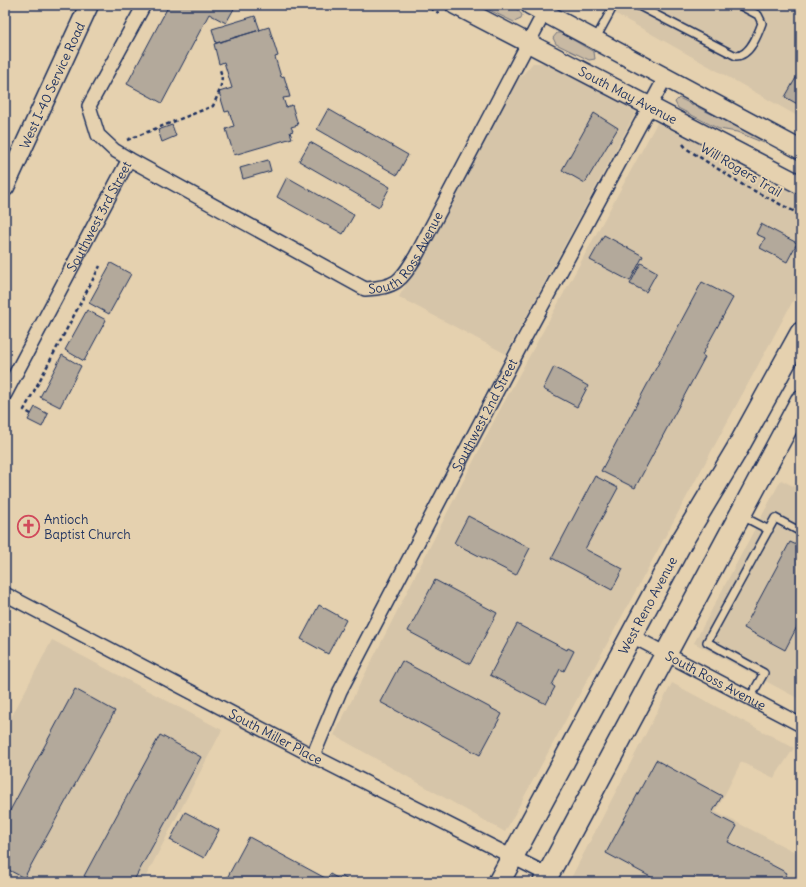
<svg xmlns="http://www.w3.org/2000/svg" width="806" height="887" font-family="Delius,sans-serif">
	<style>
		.built { fill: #d6c5a9 }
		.green { fill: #c8b9a3; stroke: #727480 }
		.building { fill: #b3a99b; stroke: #1b2f5e }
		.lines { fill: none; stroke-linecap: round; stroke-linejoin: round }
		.service-casing { stroke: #1b2f5e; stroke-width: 10 }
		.minor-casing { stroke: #1b2f5e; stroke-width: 16 }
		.secondary-casing { stroke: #1b2f5e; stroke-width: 21 }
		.primary-casing { stroke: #1b2f5e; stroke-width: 24 }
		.path { stroke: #1b2f5e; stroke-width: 2.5; stroke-dasharray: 4 3; stroke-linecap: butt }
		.service { stroke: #e5d1af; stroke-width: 7 }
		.minor { stroke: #e5d1af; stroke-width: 13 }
		.secondary { stroke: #e5d1af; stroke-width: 18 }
		.primary { stroke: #e5d1af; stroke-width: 21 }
		.labels { text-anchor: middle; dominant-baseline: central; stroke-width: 4; stroke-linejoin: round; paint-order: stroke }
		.street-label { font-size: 13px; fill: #1b2f5e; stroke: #e5d1af }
		.poi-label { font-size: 13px; fill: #1b2f5e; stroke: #e5d1af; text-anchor: start }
	</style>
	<rect width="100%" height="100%" fill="#e5d1af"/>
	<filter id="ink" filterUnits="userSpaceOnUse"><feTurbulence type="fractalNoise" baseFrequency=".025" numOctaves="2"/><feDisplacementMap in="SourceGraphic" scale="8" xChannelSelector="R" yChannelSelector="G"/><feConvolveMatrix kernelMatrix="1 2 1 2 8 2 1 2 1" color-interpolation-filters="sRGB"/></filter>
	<g filter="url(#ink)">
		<!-- built -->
		<path class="built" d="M600,5h201v113z
			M533,63h16l87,49 -130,242 -107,-57 119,-217z
			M658,121l143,75v90l-296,546 -171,-97 162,-318z
			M781,480l20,10v210l-107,-57z
			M52,640l170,90 -79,152h-138v-153z
			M672,683l122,65 -20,30 -33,-16 -25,50 85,43v27h-232z"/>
		<!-- green -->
		<path class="green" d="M479,5c14,0 34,-4 43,10l-1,4 -7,3z
			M557,33h4l33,19 1,7 -6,1 -33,-16 -3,-6z
			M679,98l85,42v3l-27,-11 -18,-3 -41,-21 -3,-6z"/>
		<!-- building -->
		<path class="building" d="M169,5h67l-10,18 -17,-9 -47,89 -35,-19z
			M255,16l5,14 -44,13 -4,-14z
			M269,27l9,29 -3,1 6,20 3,-1 6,21 -7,1 3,9 6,-2 6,20 -7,2 2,4 -3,1 2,6 -58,17 -8,-26 8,-3 -5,-15 -4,1 -6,-20 13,-4 -8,-26 -5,2 -5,-20z
			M801,69v37l-16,-9z
			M328,109l80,46 -11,20 -80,-46z
			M594,113l24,15 -33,55 -23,-13z
			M172,125l4,11 -14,6 -4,-12z
			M310,142l80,45 -11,20 -80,-46z
			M268,160l3,11 -28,8 -3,-11z
			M287,177l67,38 -11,19 -66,-37z
			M761,224l36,19 -10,19 -27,-14 5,-10 -9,-4z
			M604,235l39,21 -13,25 -40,-21z
			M111,263l20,11 -22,40 -20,-11z
			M641,263l16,9 -11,20 -16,-8z
			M702,282l31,16 -31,57 3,2 -70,131 -34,-17z
			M87,310l19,10 -22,41 -19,-11z
			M62,355l19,11 -21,41 -20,-10z
			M554,367l34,19 -11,21 -34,-18z
			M35,407l13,7 -6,13 -14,-7z
			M595,476l23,12 -33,61 38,20 -11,21 -60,-32z
			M468,516l62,32 -14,27 -62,-32z
			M790,542l11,5v72l-16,31 -41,-22z
			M435,580l62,33 -27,51 -62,-33z
			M319,605l27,15 -18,34 -27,-15z
			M517,624l50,26 1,-2 6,3 -10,20 -4,-2 -8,16 3,2 -9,17 -56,-29z
			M402,661l100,53 -22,41 -100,-53z
			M75,689l40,22 -91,167 -19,-10v-48z
			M160,735l41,22 -68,125h-38l-11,-6z
			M656,760l66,36 -10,17 25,13 -9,16 59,31 -5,9h-122l-54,-29z
			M185,812l34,18 -15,28 -34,-18z
			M249,837l78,42 3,-5 9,5 2,-3 11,6h-117l-8,-4z"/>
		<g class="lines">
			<defs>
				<path id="service" d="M637,5l99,51c14,0 22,-22 26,-33l-4,-8 -19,-10
					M595,40l19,-35
					M742,516l27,14
					M750,698l14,-25 -57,-31 68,-124 26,14"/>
				<g id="minor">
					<path id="s1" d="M129,159l236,130c32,-2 35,-7 51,-33l128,-243"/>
					<path id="s2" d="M5,394l124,-235 -15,-9 -16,-15 -9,-29 55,-101"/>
					<path id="s3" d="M5,594l308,162 235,119"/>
					<path id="s4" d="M630,635l171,90"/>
					<path id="s5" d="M313,756l27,-65 183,-350 142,-263"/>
				</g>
				<g id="secondary">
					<path id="s6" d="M455,5l346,180"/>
					<path d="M530,5l271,145"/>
					<path id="s7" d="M5,187l84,-182"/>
				</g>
				<g id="primary">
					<path id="s8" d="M499,882l183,-341 54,-90 65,-118"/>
					<path d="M544,882l257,-481"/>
				</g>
			</defs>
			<!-- service casing -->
			<use href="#service" class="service-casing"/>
			<!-- minor casing -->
			<use href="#minor" class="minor-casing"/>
			<!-- secondary casing -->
			<use href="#secondary" class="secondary-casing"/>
			<!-- primary casing -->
			<use href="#primary" class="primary-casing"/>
			<!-- path -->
			<path class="path" d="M424,5l15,8
				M127,140l86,-34c5,-12 13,-25 6,-38
				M683,144l4,5 56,36 58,30
				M31,414l-7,-4 76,-144"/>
			<!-- service -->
			<use href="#service" class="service"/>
			<!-- minor -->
			<use href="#minor" class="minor"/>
			<!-- secondary -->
			<use href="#secondary" class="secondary"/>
			<!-- primary -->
			<use href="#primary" class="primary"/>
		</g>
	</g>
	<!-- icons -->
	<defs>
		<symbol id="church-ring" viewBox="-11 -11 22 22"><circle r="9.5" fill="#e5d1af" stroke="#d1495b" stroke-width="1.5"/><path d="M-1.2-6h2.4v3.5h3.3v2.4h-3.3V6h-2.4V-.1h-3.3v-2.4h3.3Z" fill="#d1495b"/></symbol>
	</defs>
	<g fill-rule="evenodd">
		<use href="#church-ring" x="16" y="514" width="25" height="25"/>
	</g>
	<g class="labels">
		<!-- street labels -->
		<g class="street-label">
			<text stroke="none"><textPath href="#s7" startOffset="112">West I-40 Service Road</textPath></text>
			<text stroke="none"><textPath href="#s6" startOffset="195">South May Avenue</textPath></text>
			<text transform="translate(741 170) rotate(31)">Will Rogers Trail</text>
			<text stroke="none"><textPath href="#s2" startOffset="201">Southwest 3rd Street</textPath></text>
			<text stroke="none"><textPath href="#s1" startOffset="328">South Ross Avenue</textPath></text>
			<text stroke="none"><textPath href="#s5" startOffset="382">Southwest 2nd Street</textPath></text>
			<text stroke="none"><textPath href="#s8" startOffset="314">West Reno Avenue</textPath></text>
			<text stroke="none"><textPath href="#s4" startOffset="97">South Ross Avenue</textPath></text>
			<text stroke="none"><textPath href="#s3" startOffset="306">South Miller Place</textPath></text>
		</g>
		<!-- poi labels -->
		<g class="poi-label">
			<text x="44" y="519">Antioch<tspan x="44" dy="15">Baptist Church</tspan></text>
		</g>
	</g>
	<!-- margin -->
	<rect width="806" height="887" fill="none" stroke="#e5d1af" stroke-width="20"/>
	<rect x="10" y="10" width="786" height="867" fill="none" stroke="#1b2f5e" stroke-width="1.5" filter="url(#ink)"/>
</svg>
